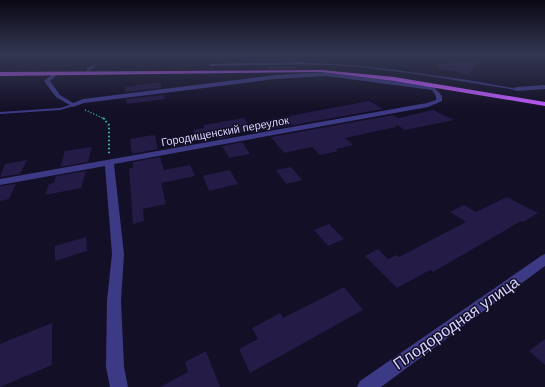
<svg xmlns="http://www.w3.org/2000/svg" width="545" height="387" font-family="Helvetica,sans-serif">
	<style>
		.building { fill: #241b47 }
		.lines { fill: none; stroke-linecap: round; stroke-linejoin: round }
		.path-far1 { stroke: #2fb8b0; stroke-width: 1.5; stroke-dasharray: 1 2; stroke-linecap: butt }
		.path { stroke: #2fb8b0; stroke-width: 2; stroke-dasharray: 1.5 2.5; stroke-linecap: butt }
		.service { fill: #3d3a85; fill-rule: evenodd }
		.minor { fill: #3d3a85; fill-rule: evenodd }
		.primary { fill: #c25bff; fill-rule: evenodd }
		.labels { text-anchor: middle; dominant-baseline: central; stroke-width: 3; stroke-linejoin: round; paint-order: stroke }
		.far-street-label { font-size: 11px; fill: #d9d4ff; stroke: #130f26 }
		.near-street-label { font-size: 16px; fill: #d9d4ff; stroke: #130f26 }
	</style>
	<rect width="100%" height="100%" fill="#130f26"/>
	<!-- building -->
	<path class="building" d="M276,57h17l4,4h-36l-3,-2h18z
		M477,62l-7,12 -33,-5v-5z
		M265,66h32l-1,3h-28z
		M160,82l2,6 -37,4v-5z
		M164,95l1,4 -38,5 -1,-5z
		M369,101l14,8 -118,21 -8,-8z
		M433,110l21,10 -49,10 -8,-5 -1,2 -51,11 8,7 -17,4 2,2 -18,4 -8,-8 -28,6 -13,-16 122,-22 5,3z
		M244,118l9,12 -17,3 1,2 -19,4 -1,-3 -20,4 -4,-10 11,-2 -1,-3z
		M153,135l2,1 3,13 -26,5 -2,-15z
		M242,142l8,12 -21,4 -7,-12z
		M92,147l-4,15 -28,5 5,-16z
		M160,157l4,13 26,-5 5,11 -34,7 5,21 -23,5 1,12 -11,3 -4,-56h4v-6z
		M27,160l-7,14 -20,3 5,-13z
		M291,167l11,13 -16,4 -10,-14z
		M230,170l8,14 -29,7 -6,-15z
		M86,171l-5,17 -36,7 4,-11 5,-1 2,-7z
		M16,184l-7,15 -9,2v-15z
		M507,197l31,16 -15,9 -2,-1 -88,51 -3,-2 -33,18 -32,-32 13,-7 10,10 9,-4 2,2 67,-35 -16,-10 14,-7 12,7z
		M329,224l15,15 -16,7 -14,-16z
		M86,237l1,14 -32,10v-15z
		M344,287l19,23 -113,63 -11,-24 19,-10 -6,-11 28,-15 3,5z
		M52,323v42l-52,22v-43z
		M545,339v26l-16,-14z
		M206,351l14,36h-60l28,-15 -3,-10z"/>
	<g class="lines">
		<!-- path-far1 -->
		<path class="path-far1" d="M85,110l20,9"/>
		<!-- path -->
		<path class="path" d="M103,118l6,7v29"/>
		<!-- service -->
		<path class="service" d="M295,62l52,3 48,5 73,10 50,9 -2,1c-56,-9 -112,-19 -169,-24 -46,-3 -91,-1 -137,0l-1,-1 1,-1z
			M93,65l2,1 -6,5h-2v-2z
			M73,104h1v2l-14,4 -60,4v-2l60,-4z"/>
		<!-- minor -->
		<path class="minor" d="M56,71l3,2 -9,8 10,14 13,8 10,-4 192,-24 51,-3 108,15 8,9v5l-14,6 -314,57 10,90 -3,47 3,66 4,20h-18l-4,-20 1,-66 5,-47 -7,-88 -105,19v-6l427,-76 9,-3v-4l-4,-6 -106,-14 -51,3 -191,24 -11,4 -17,-10 -12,-16z
			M545,85v4l-29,2 -3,-2 3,-2z
			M545,254v12l-164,121h-24l3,-6 181,-125z"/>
		<!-- primary -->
		<path class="primary" d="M322,70l72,7 151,25v4l-151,-25 -72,-9 -322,4v-4z"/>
	</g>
	<!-- sky -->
	<linearGradient id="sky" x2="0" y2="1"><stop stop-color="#0a0815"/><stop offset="0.5" stop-color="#333752"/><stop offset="1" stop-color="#333752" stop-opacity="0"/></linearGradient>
	<rect width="545" height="109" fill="url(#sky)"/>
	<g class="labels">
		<!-- far-street labels -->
		<g class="far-street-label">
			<text transform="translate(225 131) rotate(-10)">Городищенский переулок</text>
		</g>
		<!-- near-street labels -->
		<g class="near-street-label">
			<text transform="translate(456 323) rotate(-35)">Плодородная улица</text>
		</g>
	</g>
</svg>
